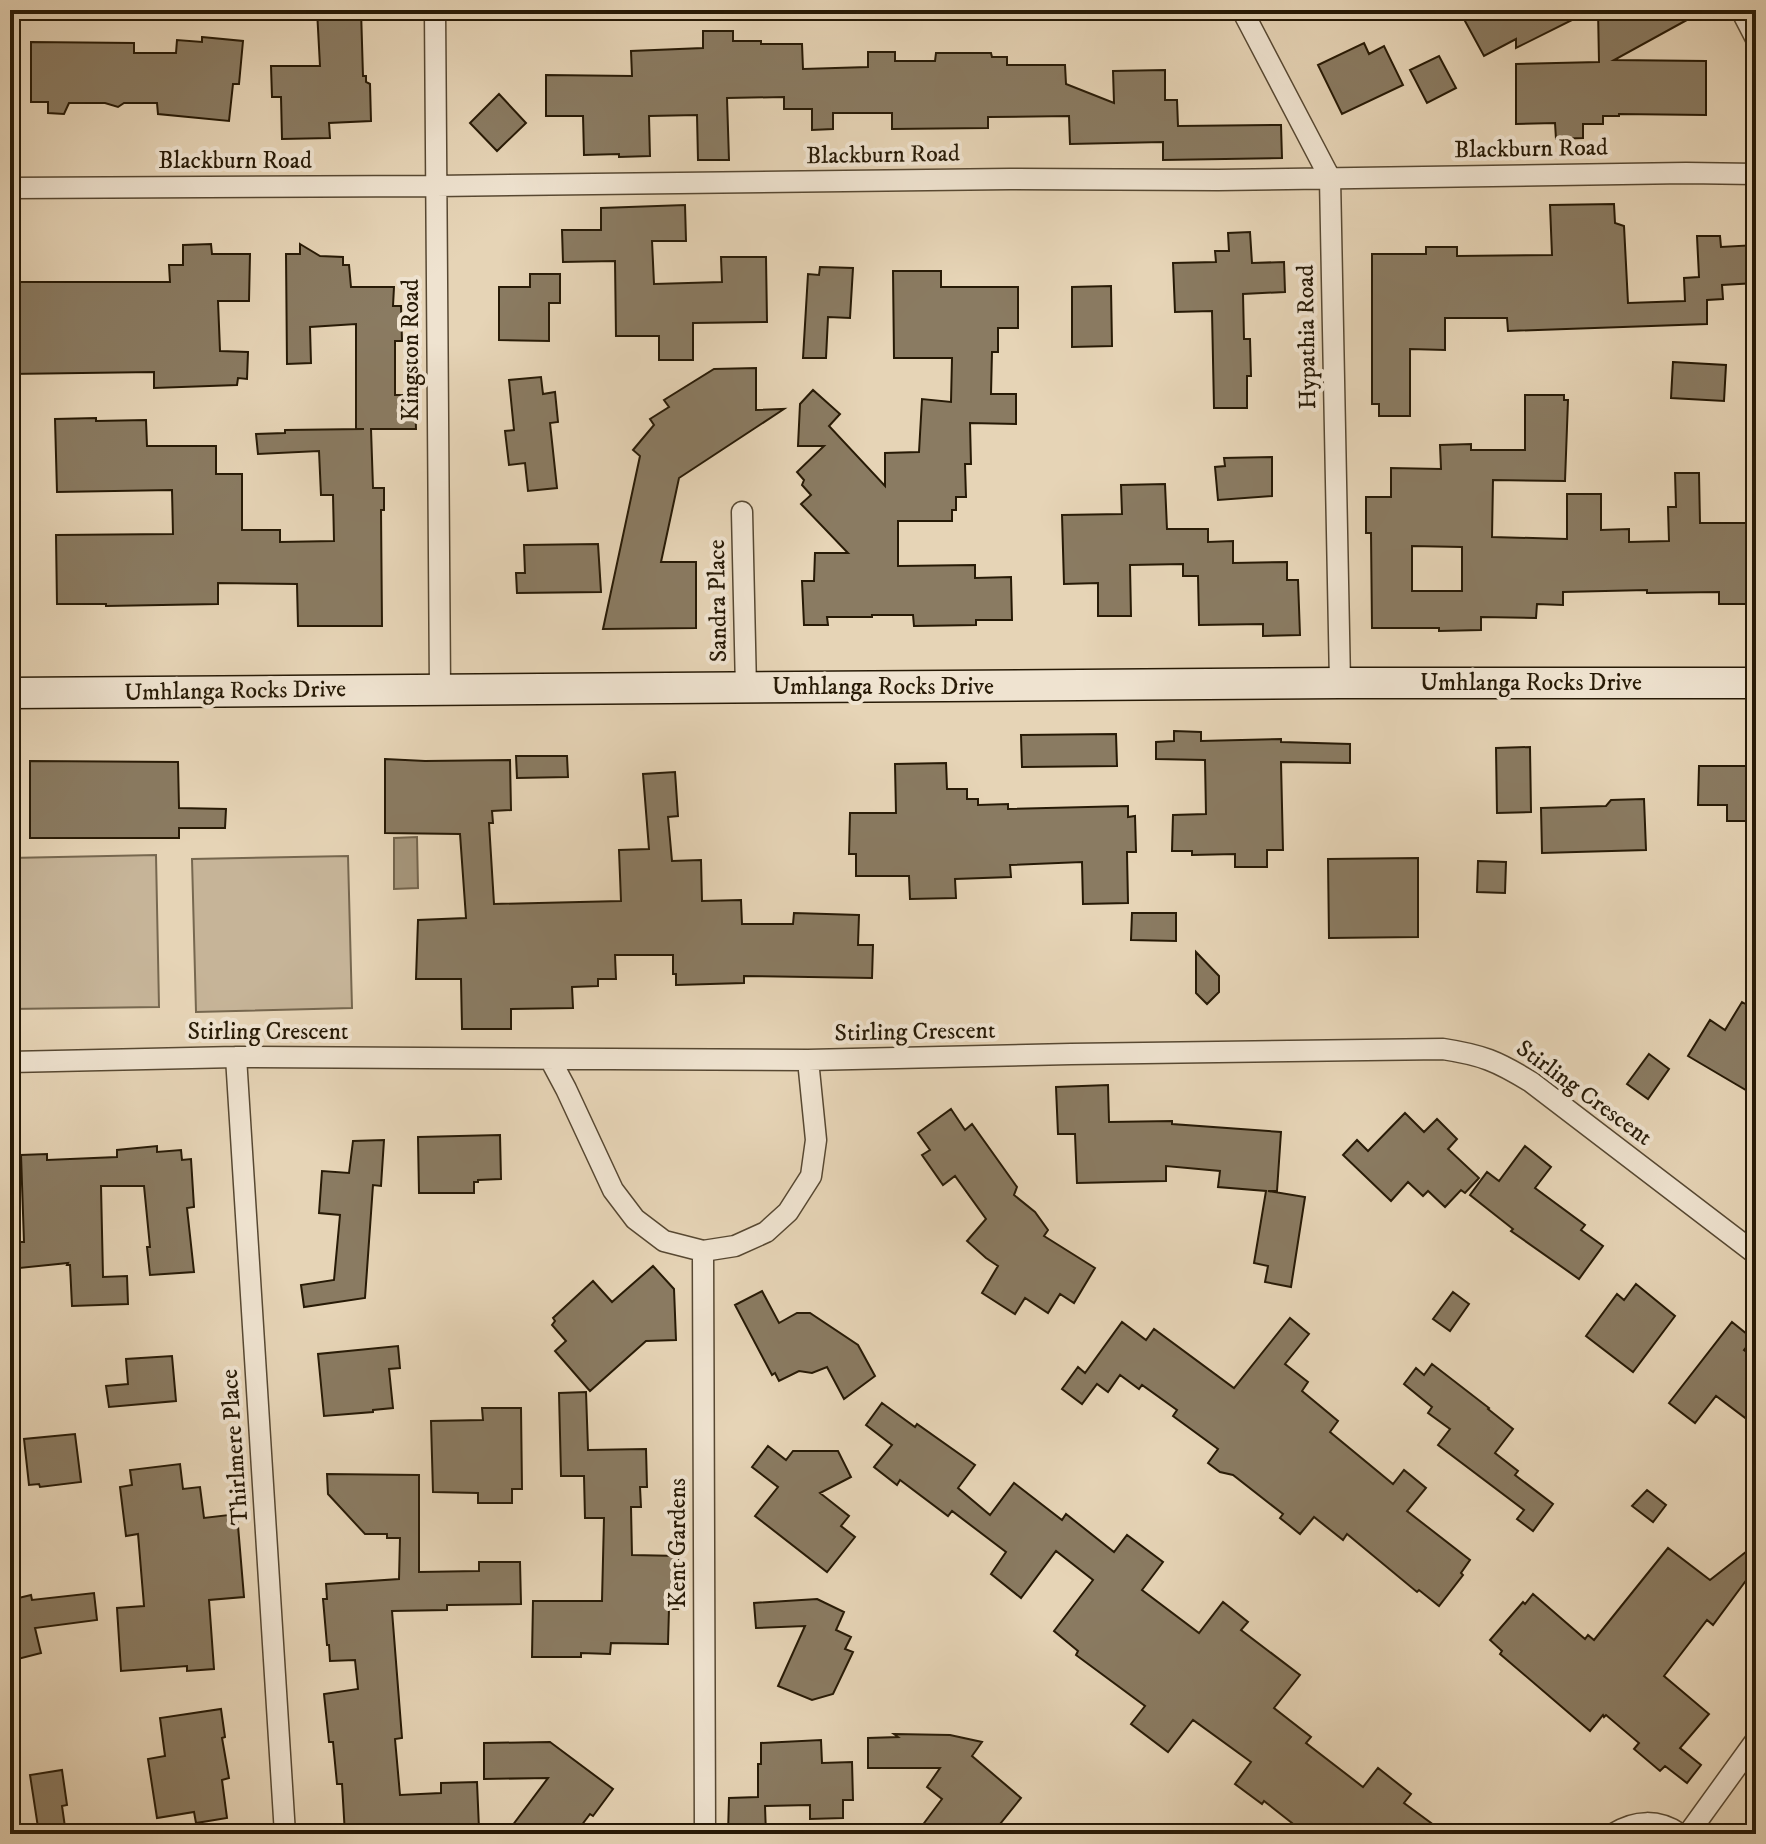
<svg xmlns="http://www.w3.org/2000/svg" width="1766" height="1844" font-family="'IM FELL DW Pica',serif">
	<style>
		.grass { fill: #c6b498; stroke: #76674f; stroke-width: 2 }
		.water { fill: #a5957a; stroke: #73644c; stroke-width: 2 }
		.building { fill: #8a7b62; stroke: #271a06; stroke-width: 2; fill-rule: evenodd }
		.lines { fill: none; stroke-linecap: round; stroke-linejoin: round }
		.minor-casing { stroke: #574832; stroke-width: 23 }
		.secondary-casing { stroke: #271a06; stroke-width: 33 }
		.minor { stroke: #efe3d0; stroke-width: 20 }
		.secondary { stroke: #efe3d0; stroke-width: 30 }
		.labels { text-anchor: middle; dominant-baseline: central; stroke-width: 8; stroke-linejoin: round; paint-order: stroke }
		.street-label { font-size: 24px; fill: #271a06; stroke: #efe3d0 }
	</style>
	<rect width="100%" height="100%" fill="#e6d4b6"/>
	<filter id="stains"><feTurbulence type="fractalNoise" baseFrequency=".0025" numOctaves="4"/><feColorMatrix values="0 0 0 0 .2 0 0 0 0 .09 0 0 0 0 .02 0 0 0 .5 -.17"/></filter>
	<radialGradient id="worn" r=".72"><stop offset=".6" stop-color="#630" stop-opacity="0"/><stop offset="1" stop-color="#630" stop-opacity=".3"/></radialGradient>
	<!-- grass -->
	<path class="grass" d="M156,855l3,152 -149,2v-151z
		M348,856l4,152 -156,4 -4,-153z"/>
	<!-- water -->
	<path class="water" d="M417,837l1,51 -24,1v-51z"/>
	<!-- building -->
	<path class="building" d="M317,10h44l2,66h3v6l4,2 1,37 -42,2 1,15 -48,1 -1,-42h-9l-1,-31h49z
		M1459,10h133l-76,38v-9l-32,17z
		M1598,10h107l-91,50 92,1v54l-87,-1v2h-16v8h-20v14l-27,1 -1,-16 -39,1v-60l83,-2z
		M703,31h30v10h28v3h41l1,25 65,-2v-15h27v9h40l1,-8h55l1,4h15v8h58l1,19 48,19 -1,-32 52,-1v30h12l1,26 103,-1 1,33 -119,2v-18l-93,2 -1,-28 -81,1v11l-96,1v-16h-59v16l-21,1v-21h-28v-12l-57,1 2,62h-31l-1,-45 -48,1 1,40 -31,1v-3l-35,1 -1,-39h-37v-41l86,1 -1,-25 72,-3z
		M202,37l41,4 -4,43h-6l-4,37 -71,-7 -1,-11h-33l-6,4 -13,-4h-36l-5,11 -16,-1v-11h-17v-60l103,1v10h42l1,-13 25,2z
		M1364,43l5,11 15,-8 19,39 -61,29 -24,-49z
		M1439,56l17,32 -29,15 -17,-33z
		M499,94l27,29 -29,28 -27,-28z
		M1614,204l1,19 9,3 4,77 57,-2 -1,-23 15,-1 -2,-41h23l1,11 35,-2v38l-34,2 1,14 -16,1v24l-199,7 -1,-13h-62v32l-35,-1v67h-31v-12h-7v-150h54v-7h31v9l95,-1 -2,-50z
		M685,205l1,36h-34l2,43 68,-2 -1,-25h45l1,65 -74,1v37h-34v-24h-43l-1,-75 -52,1 -1,-32h39v-22z
		M1250,232l2,31 32,-1 1,30 -42,2 1,45h6l1,37h-4v32h-33l-2,-97 -37,1 -2,-49 43,-1 -1,-11h14l-1,-18z
		M211,244l1,10h38l-1,47h-31l2,50 28,1 -1,27 -9,-1 -1,7 -83,3v-16l-144,2v-92h160l-1,-17h14v-20z
		M300,244l20,12 23,1v8h6l2,22h43l-1,19h8l1,35h-7v54h20l1,34h-45l2,59h11v22h-3l1,116h-84l-1,-42 -79,-1v21l-112,2v-2h-49l-1,-69 117,-1 -1,-44 -115,2 -2,-73 41,-1v3l50,-1 1,26h69v28h26v56h38v12l54,-1 -1,-46h-12l-2,-44 -61,3 -2,-20 29,-1v-3l79,-1h-8v-105l-46,3 1,36 -24,1 -1,-110h14z
		M820,267l33,1 -3,50 -22,-1 -2,41h-23l5,-84 11,1z
		M893,271h48v16h77v41h-20v24h-6l-1,42h25v30l-46,-1 1,41h-6l1,33h-10v13h-4v11h-54v45l77,-1v13l36,-1 1,43h-36v5l-62,1 -1,-11h-41v2h-45l1,8h-24l-2,-44h12l1,-28h33l-47,-49 10,-9 -9,-10 2,-5 -7,-8 27,-26h-26l2,-42 13,-14 27,24 -11,12 56,60v-33l34,-1 3,-53 29,3 1,-44h-58z
		M530,274h30v29h-11v38l-50,-1v-53h31z
		M1111,286l1,60 -40,1v-60z
		M1673,362l53,3 -2,36 -53,-3z
		M756,368v42l28,-1 -105,69 -18,84h35v66l-93,1 37,-173 -7,-6 21,-25 -4,-6 19,-12 -5,-7 50,-31z
		M541,377l2,17 12,-2 3,30 -8,1 7,65 -29,3 -3,-28 -16,2 -4,-34 9,-1 -5,-50z
		M1525,395h39v5h4l-3,81 -72,-1 -1,57 75,2v-45h34v36l28,-1v13l40,-1 -1,-34h8l-1,-34h24l1,50h51v9h5v72h-37v-12l-72,1v-3l-84,2v13l-26,-1 -1,14 -55,-1v13l-42,1v-3h-67l-1,-95h-5v-36h25v-29l50,1 -1,-24 31,-1v6h54zM1412,546l50,1v44h-50z
		M1272,457v39l-54,4 -3,-33 10,-1 -1,-8z
		M1165,484l2,45h41v13l25,-1v22l54,-1v18h11l2,55 -37,1v-12l-64,1 -1,-49h-15v-12l-53,1 1,51h-33v-33l-34,1 -2,-69 60,-1 -1,-29z
		M598,544l3,48 -84,1 -1,-20h9l-1,-28z
		M1174,731l27,1v9l80,-2v3l69,2v19l-69,-1 2,88h-16v17h-32v-13l-43,1v-4h-20l1,-36 33,-1 -1,-54 -49,-1v-17l18,-1z
		M1116,734l1,32 -95,1 -1,-32z
		M1530,747l1,65 -34,1 -1,-65z
		M516,756h51l1,21 -51,1z
		M385,759l40,2 85,-1 1,50 -19,1 1,12h-4l5,81 127,-3 -2,-51 30,-1 -6,-75 32,-2 3,44 -10,1 4,44 29,-1 1,41 39,-1 1,24h51l1,-11 65,2 -1,30h15l-1,33 -128,-2v7l-68,2v-11h-3v-19h-58l1,24h-18v7l-26,1 1,21 -62,1v20h-49l-1,-50h-45l2,-59 48,-2 -6,-84 -75,-1z
		M30,761l148,1 1,46 47,1 -1,19h-46v10h-149z
		M946,763l1,26h20v10h11v6l30,-1v5l120,-3v11l7,-1 1,36h-9l1,51 -45,1 -1,-42 -72,3 1,12 -56,2 1,19 -46,1 -1,-23h-53v-22h-7l1,-41h46l-1,-49z
		M1699,766h57v55h-29v-16h-29z
		M1644,799l2,51 -104,3 -1,-45 65,-2 5,-6z
		M1418,858v79l-89,1 -1,-79z
		M1478,861l28,1 -1,31 -28,-1z
		M1132,913h44v28l-45,-1z
		M1196,952l23,24v16l-12,12 -11,-11z
		M1742,1002l14,8v86l-68,-40 22,-36 15,10z
		M1649,1054l20,15 -21,30 -21,-15z
		M1108,1085l1,37 63,-1v3l109,8 -4,59h-9l37,6 -14,90 -26,-5 3,-16 -14,-3 12,-72 -48,-4 2,-16 -54,-5v15l-89,2 -2,-49h-17l-2,-47z
		M951,1109l14,21 7,-6 45,63 -3,8 21,17 13,18 -4,6 51,32 -21,35 -14,-9 -12,19 -23,-15 -10,16 -33,-21 16,-27 -12,-8 -19,-17 19,-22 -31,-43 -12,9 -21,-30 8,-5 -12,-17z
		M1405,1113l19,19 13,-13 20,20 -9,10 31,29 -14,15 -4,-3 -16,17 -17,-16 -5,5 -15,-14 -17,19 -48,-46 14,-15 11,11z
		M500,1135l1,44 -23,1v2h-4v11h-55l-1,-56z
		M384,1140l-3,46 -8,-1 -8,113 -61,9 -3,-22 33,-5 6,-65 -21,-2 3,-42 27,2 4,-32z
		M157,1146v6l24,-2 1,10 9,-1 3,48 -7,1 7,64 -44,3 -3,-28h3l-6,-61h-43l2,91 24,-1 1,28 -56,2 -2,-41h-3l1,-2 -58,6v-27h14l-3,-87 26,-1v6l70,-3v-7z
		M1525,1146l26,21 -16,21 50,37 -4,5 22,16 -24,33 -68,-48 2,-2 -43,-34 17,-23 12,9z
		M653,1266l21,23 2,51 -30,1 -56,50 -35,-40 11,-10 -14,-16 3,-4 -2,-3 40,-37 19,21z
		M1636,1284l39,32 -42,56 -47,-36 31,-42 7,6z
		M762,1291l17,32 18,-10h13l48,32 17,31 -31,23 -17,-32 -15,6 -13,-2 -20,10 -4,-8 -3,2 -37,-70z
		M1453,1292l16,12 -19,27 -17,-12z
		M1290,1318l19,16 -24,30 23,18 -6,9 36,30 -8,11 63,52 11,-14 22,18 -19,23 63,49 -9,13 2,2 -24,31 -20,-16 -2,2 -70,-58 -4,6 -29,-23 -14,17 -20,-16 3,-4 -50,-39 -13,-3 -12,-9 10,-14 -45,-33 4,-6 -35,-25 -3,4 -19,-14 -12,17 -11,-8 -15,20 -20,-15 16,-22 7,6 37,-51 24,18 8,-11 80,59z
		M1732,1322l21,17 -9,11 12,9v51l-8,10 -32,-24 -21,27 -26,-20z
		M398,1346l2,22 -11,1 4,39 -20,2v2l-49,4 -6,-62z
		M172,1356l4,45 -67,6 -3,-21 22,-2 -2,-25z
		M1432,1364l57,44 -1,1 25,20 -18,24 23,18 -3,4 38,29 -20,27 -16,-12 7,-9 -86,-65 12,-16 -22,-16 4,-6 -28,-23 12,-16 8,7z
		M586,1392l2,58 58,-1 1,38h-7l1,20h-10l1,48 47,1 -1,53h-9l-1,35 -57,-1 -1,11 -29,-1v4h-49l1,-56h69l2,-83h-19l-1,-42h-23l-2,-83z
		M882,1403l33,24 2,-3 58,41 -17,23 32,27 24,-32 48,37 4,-6 48,38 13,-17 36,27 -21,28 57,43 24,-31 25,20 -7,8 59,45 -26,33 37,29 -5,6 57,44 15,-19 33,26 -7,9 42,31h-140l-42,-33 -2,3 -27,-20 16,-22 -58,-42 -25,32 -37,-28 14,-18 -69,-51 2,-4 -24,-20 39,-51 -37,-29 -35,47 -30,-24 15,-22 -54,-41 -4,5 -48,-36 -3,5 -23,-18 18,-22 -26,-20z
		M482,1408h39l1,81h-10v14h-34v-10l-45,-1 -2,-71 52,-1z
		M75,1434l6,48 -41,5 -1,-3 -10,1 -5,-46z
		M768,1446l18,14 7,-9h45l13,26 -31,16 29,23 -8,10 14,11 -28,35 -72,-56 23,-29 -26,-20z
		M180,1464l3,25 17,-2 4,31 33,-4 7,83 -35,3 5,69 -27,2v-5l-66,5 -4,-63 27,-2 -6,-72 -12,2 -6,-49 12,-2 -2,-15z
		M327,1474l92,1v97l60,-1v-9h41l1,42 -74,1v5l-55,1 10,127 -7,1 5,56 41,-2v-10l36,-1 2,47 -65,3v2h-69l-3,-50h-5l-4,-42h-4l-5,-48 34,-5 -3,-29 -25,1 -1,-16h-2l-4,-46h4l-1,-15 73,-5 1,-41h-13v-4h-22l-37,-40z
		M1647,1490l19,15 -13,17 -21,-16z
		M1756,1544v23l-43,58 -6,-5 -43,56 45,38 -29,34 21,17 -14,18 -22,-17 -5,5 -26,-22 5,-6 -33,-28 -2,2 -1,-2 -13,16 -90,-77 2,-3 -12,-11 33,-38 2,2 8,-10 52,45 3,-4 6,5 74,-92 42,32z
		M94,1593l3,27 -62,8 6,25 -31,8v-61l21,-5 1,5z
		M817,1599l27,13 -8,18 15,7 -6,12 8,3 -20,42 -21,6 -34,-14 27,-60 -49,2 -2,-25z
		M221,1709l4,28 -3,1 7,40 -7,2 5,38 -31,5 -2,-11 -37,6 -9,-59 17,-3 -5,-38z
		M894,1734l56,1 32,7 -10,14 49,42 -29,36h-76l26,-35 -15,-12 13,-19h-72v-30l30,-1z
		M821,1740l1,23 30,-1 1,38h-10v18l-33,1v-14l-45,1 1,28h-38l1,-36 29,-1v-33h3v-21z
		M550,1742l63,47 -20,27 -3,-2 -15,20h-69l42,-56 -64,1v-36z
		M62,1770l5,35 -5,1 4,28h-27l-9,-59z"/>
	<g class="lines">
		<defs>
			<path id="minor" d="M435,10l5,679
				M1242,10l88,168 10,505
				M1741,10l15,29
				M10,188l426,-2 574,-7 208,1 468,-7 70,1
				M742,512l4,177
				M236,1057l49,777
				M550,1059l16,30 47,101 22,29 29,22 39,10 32,-5 31,-14 22,-20 23,-36 5,-36 -8,-80
				M10,1062l226,-5 572,3 263,-6 372,-5c39,6 54,12 88,33l225,172
				M703,1251l2,583
				M1613,1834c22,-14 45,-15 67,0
				M1688,1834l68,-94"/>
			<path id="secondary" d="M10,693l1330,-10h416"/>
		</defs>
		<!-- minor casing -->
		<use href="#minor" class="minor-casing"/>
		<!-- secondary casing -->
		<use href="#secondary" class="secondary-casing"/>
		<!-- minor -->
		<use href="#minor" class="minor"/>
		<!-- secondary -->
		<use href="#secondary" class="secondary"/>
	</g>
	<g class="labels">
		<!-- street labels -->
		<g class="street-label">
			<text transform="translate(1531 149) rotate(-1)">Blackburn Road</text>
			<text transform="translate(883 155) rotate(-1)">Blackburn Road</text>
			<text x="235" y="161">Blackburn Road</text>
			<text transform="translate(1307 337) rotate(-91)">Hypathia Road</text>
			<text transform="translate(411 350) rotate(-90)">Kingston Road</text>
			<text transform="translate(718 601) rotate(-91)">Sandra Place</text>
			<text x="1531" y="683">Umhlanga Rocks Drive</text>
			<text x="883" y="687">Umhlanga Rocks Drive</text>
			<text transform="translate(235 691) rotate(-1)">Umhlanga Rocks Drive</text>
			<text x="268" y="1032">Stirling Crescent</text>
			<text transform="translate(915 1032) rotate(-1)">Stirling Crescent</text>
			<text transform="translate(1584 1093) rotate(36)">Stirling Crescent</text>
			<text transform="translate(235 1447) rotate(-94)">Thirlmere Place</text>
			<text transform="translate(678 1543) rotate(-90)">Kent Gardens</text>
		</g>
	</g>
	<!-- margin -->
	<rect width="1766" height="1844" fill="none" stroke="#e6d4b6" stroke-width="40"/>
	<rect x="12" y="12" width="1742" height="1820" fill="none" stroke="#271a06" stroke-width="4"/>
	<rect x="20" y="20" width="1726" height="1804" fill="none" stroke="#271a06" stroke-width="2"/>
	<rect width="100%" height="100%" filter="url(#stains)"/>
	<rect width="100%" height="100%" fill="url(#worn)"/>
</svg>
